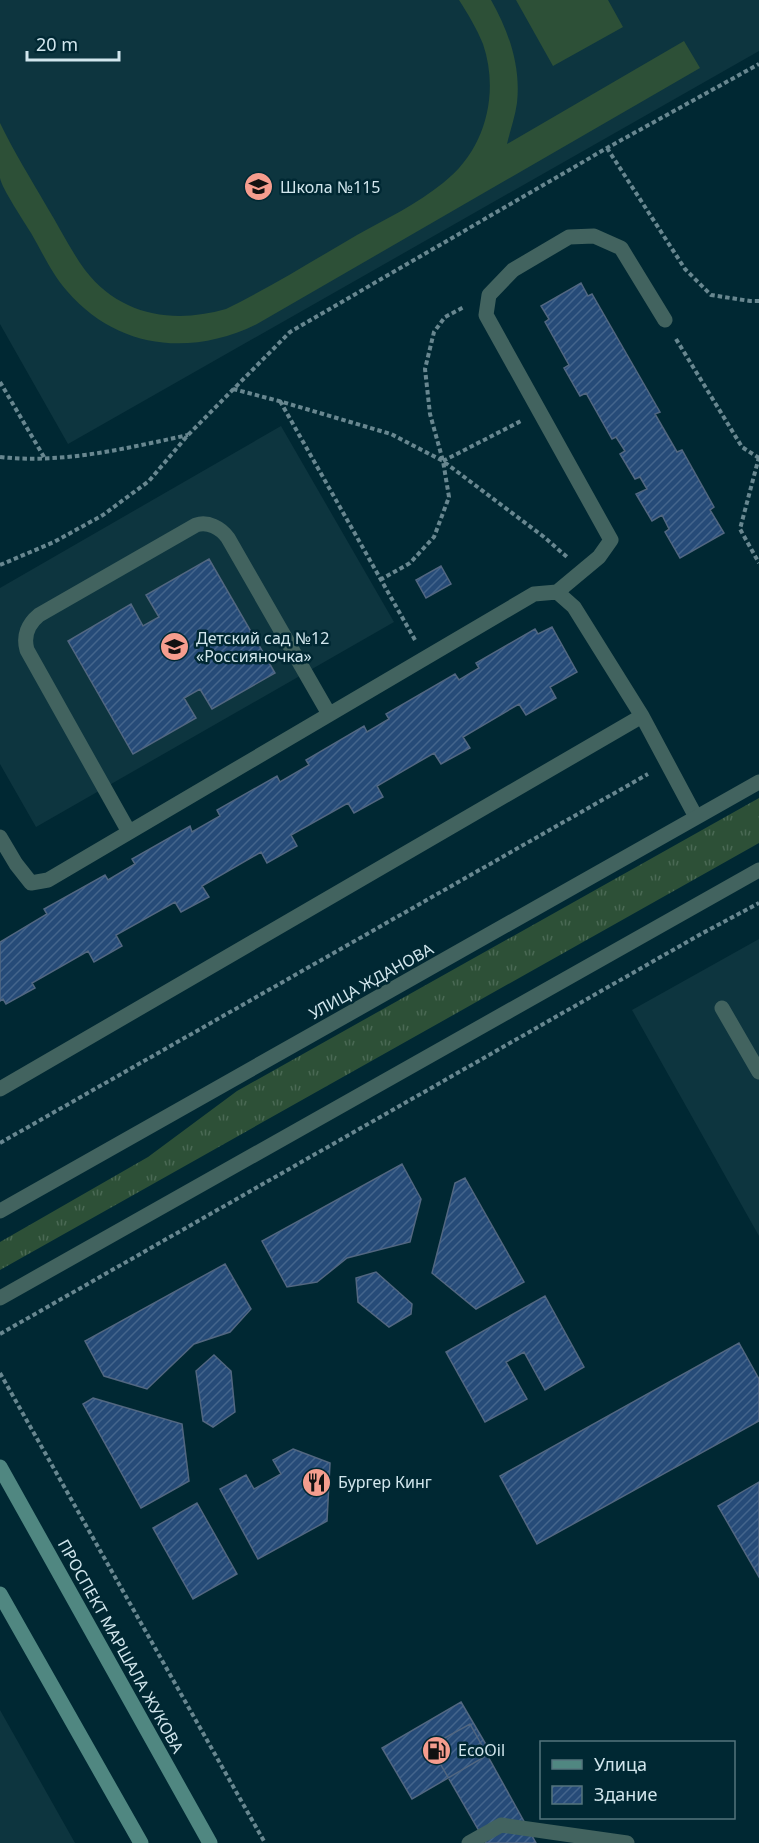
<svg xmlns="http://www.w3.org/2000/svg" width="759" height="1843" font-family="'Noto Sans',sans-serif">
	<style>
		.built { fill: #0d353f }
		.grass { fill: url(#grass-tufts) }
		.garden { fill: #2d5037 }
		.building { fill: url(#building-hatch); stroke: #526781; stroke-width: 1.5 }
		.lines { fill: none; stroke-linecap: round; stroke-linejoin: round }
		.path { stroke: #688790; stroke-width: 4; stroke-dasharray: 4.5 3; stroke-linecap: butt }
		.lane { stroke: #42635f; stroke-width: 15 }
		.street { stroke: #42635f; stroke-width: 15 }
		.secondary { stroke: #508781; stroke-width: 15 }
		.labels { text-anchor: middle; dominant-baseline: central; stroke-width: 5; stroke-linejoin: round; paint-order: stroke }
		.poi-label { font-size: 16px; fill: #d1e6ed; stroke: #002833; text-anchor: start }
		.street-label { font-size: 16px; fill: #d1e6ed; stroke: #002833 }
	</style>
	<defs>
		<pattern id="grass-tufts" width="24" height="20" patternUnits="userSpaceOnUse" patternTransform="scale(1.5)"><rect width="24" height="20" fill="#2d5037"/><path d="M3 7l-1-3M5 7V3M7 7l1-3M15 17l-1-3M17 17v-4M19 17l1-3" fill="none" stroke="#4a6954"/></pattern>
		<pattern id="building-hatch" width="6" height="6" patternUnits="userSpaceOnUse" patternTransform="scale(1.5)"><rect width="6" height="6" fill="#264b78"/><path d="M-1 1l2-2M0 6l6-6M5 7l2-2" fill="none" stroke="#44658c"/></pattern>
	</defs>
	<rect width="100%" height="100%" fill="#002833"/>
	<!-- built -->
	<path class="built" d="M0,0h759v51l-691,393 -68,-120z
		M281,426l113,196 -358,205 -36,-63v-176z
		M759,939v297l-127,-226z
		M0,1710l75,133h-75z"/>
	<!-- grass -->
	<path class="grass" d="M759,798v45l-759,427v-28l148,-85 89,-66z"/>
	<!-- garden -->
	<path class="garden" d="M459,0h32c18,32 30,66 26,103 -2,14 -7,28 -10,41l177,-103 16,27 -443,256c-67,33 -140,25 -190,-33 -15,-17 -25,-39 -36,-58 -7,-12 -29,-44 -31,-55 0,-18 0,-37 0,-55 14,29 31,56 47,84 13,21 24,44 38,63 35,46 89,54 141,39 45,-22 88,-49 131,-74 29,-16 60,-31 86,-52 42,-32 57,-89 40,-139 -6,-15 -15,-30 -24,-44z
		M516,0h92l15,27 -70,39z"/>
	<!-- building -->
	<path class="building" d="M581,283l7,13 4,-2 68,118 -5,2 22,38 5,-2 32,57 -4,3 14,23 -44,25 -15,-26 4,-3 -7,-14 -10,6 -16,-27 11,-5 -7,-12 -5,2 -15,-25 5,-3 -9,-14 -4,2 -26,-46 -6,3 -16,-28 5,-3 -24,-43 4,-3 -8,-13z
		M209,559l66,114 -63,36 -12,-20 -16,9 12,20 -63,36 -65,-113 63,-37 12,22 16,-9 -13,-22z
		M441,566l10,18 -25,14 -10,-18z
		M552,627l25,45 -27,15 6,11 -30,17 -7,-11 -56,33 7,11 -29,16 -7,-11 -57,33 6,11 -29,16 -6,-10 -57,32 6,11 -30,17 -6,-11 -59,34 7,11 -28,15 -6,-10 -59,33 6,11 -28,16 -6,-11 -56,32 3,5 -29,16 -3,-5 -3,2v-59l47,-28 -3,-5 61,-34 3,5 27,-16 -3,-5 58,-33 2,6 28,-16 -3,-6 60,-34 3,6 29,-17 -3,-5 58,-34 3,6 22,-13 -3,-5 69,-40 4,6 20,-12 -3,-5 59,-34 3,5z
		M402,1164l19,35 -11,43 -63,16 -30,24 -30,5 -25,-46z
		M465,1178l59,104 -48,27 -44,-36 23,-90z
		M225,1264l26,45 -21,23 -36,12 -47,45 -43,-13 -19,-35z
		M376,1272l36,32 -1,10 -22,13 -31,-25 -2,-24z
		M545,1296l39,71 -39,23 -21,-38 -18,10 21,37 -42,23 -39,-70z
		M739,1343l20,36v42l-222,123 -37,-68z
		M214,1355l17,16 4,41 -22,15 -10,-6 -7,-50z
		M93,1398l89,26 7,57 -48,27 -58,-104z
		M293,1449l37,14 -3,58 -69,38 -38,-70 26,-14 8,14 27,-15 -8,-14z
		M759,1482v95l-41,-71z
		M197,1503l40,71 -44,25 -40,-71z
		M461,1702l30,51 -79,46 -30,-51z
		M470,1724l66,119h-50l-56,-97z"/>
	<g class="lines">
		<!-- path -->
		<path class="path" d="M607,148l78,121 26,26 39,6h9
			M676,339l66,108 17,11
			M0,382l44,75
			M233,389l46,12 112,33 52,27 101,76 23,20
			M280,401l135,239
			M0,457c63,7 128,-9 188,-22
			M759,457l-19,72 19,34
			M443,461l78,-40
			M0,565l54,-23 49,-27 46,-34 39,-46 102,-103 317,-184 152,-84
			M380,580l30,-17 24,-26 15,-40 -6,-36 -13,-47 -5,-45 9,-37 11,-15 19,-10
			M0,1143l648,-369
			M0,1334l701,-400 58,-31
			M0,1373l265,470"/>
		<!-- lane -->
		<path class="lane" d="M557,592l42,-35 12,-17 -125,-225 3,-20 24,-25 56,-33 25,-1 27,12 44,72
			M129,832l-102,-182c-4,-14 1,-26 12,-35l157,-90c12,-4 25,3 32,13l101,176
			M0,837l16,27 15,19 17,-3 486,-286 23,-2 17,15 68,109 54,101
			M722,1008l37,64
			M0,1089l642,-373
			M469,1843l32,-18 126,18"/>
		<!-- street -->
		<path class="street" d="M0,1211l759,-429
			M0,1298l759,-428"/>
		<!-- secondary -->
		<path class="secondary" d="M0,1467l210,376
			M0,1594l141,249"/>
	</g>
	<!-- icons -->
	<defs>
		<symbol id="school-disc" viewBox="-11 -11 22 22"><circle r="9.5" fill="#f59d8e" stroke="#002833"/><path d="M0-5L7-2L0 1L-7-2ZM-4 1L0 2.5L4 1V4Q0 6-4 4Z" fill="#111"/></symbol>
		<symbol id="restaurant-disc" viewBox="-11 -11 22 22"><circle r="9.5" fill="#f59d8e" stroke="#002833"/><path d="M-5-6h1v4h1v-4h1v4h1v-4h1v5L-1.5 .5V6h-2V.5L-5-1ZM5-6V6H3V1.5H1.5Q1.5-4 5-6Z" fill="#111"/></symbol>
		<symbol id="fuel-disc" viewBox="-11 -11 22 22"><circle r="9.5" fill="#f59d8e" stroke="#002833"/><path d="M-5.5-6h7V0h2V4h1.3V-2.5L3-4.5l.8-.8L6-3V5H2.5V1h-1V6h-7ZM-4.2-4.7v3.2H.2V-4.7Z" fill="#111"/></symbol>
	</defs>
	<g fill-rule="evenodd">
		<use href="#school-disc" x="242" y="170" width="33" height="33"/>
		<use href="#school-disc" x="158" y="630" width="33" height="33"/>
		<use href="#restaurant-disc" x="300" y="1466" width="33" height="33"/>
		<use href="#fuel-disc" x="420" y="1734" width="33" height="33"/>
	</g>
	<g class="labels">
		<!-- poi labels -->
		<g class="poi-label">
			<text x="280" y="187">Школа №115</text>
			<text x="196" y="638">Детский сад №12<tspan x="196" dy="18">«Россияночка»</tspan></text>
			<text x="338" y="1482">Бургер Кинг</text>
			<text x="458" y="1750">EcoOil</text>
		</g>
		<!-- street labels -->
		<g class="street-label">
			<text transform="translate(371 981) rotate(-29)">УЛИЦА ЖДАНОВА</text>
			<text transform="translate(121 1646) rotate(61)">ПРОСПЕКТ МАРШАЛА ЖУКОВА</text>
		</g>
	</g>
	<!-- legend -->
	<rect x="540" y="1741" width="195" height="78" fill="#002833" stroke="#54747d" stroke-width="1.5"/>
	<rect x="552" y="1760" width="30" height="9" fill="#508781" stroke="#54747d" stroke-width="1.5"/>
	<text x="594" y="1771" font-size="18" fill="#d1e6ed">Улица</text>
	<rect x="552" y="1786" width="30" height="18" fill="url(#building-hatch)" stroke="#54747d" stroke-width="1.5"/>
	<text x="594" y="1801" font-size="18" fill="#d1e6ed">Здание</text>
	<!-- scale -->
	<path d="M27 51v9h92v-9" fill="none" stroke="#d1e6ed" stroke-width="3"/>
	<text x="36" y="51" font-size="18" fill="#d1e6ed" stroke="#002833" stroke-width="4.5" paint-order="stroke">20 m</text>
</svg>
